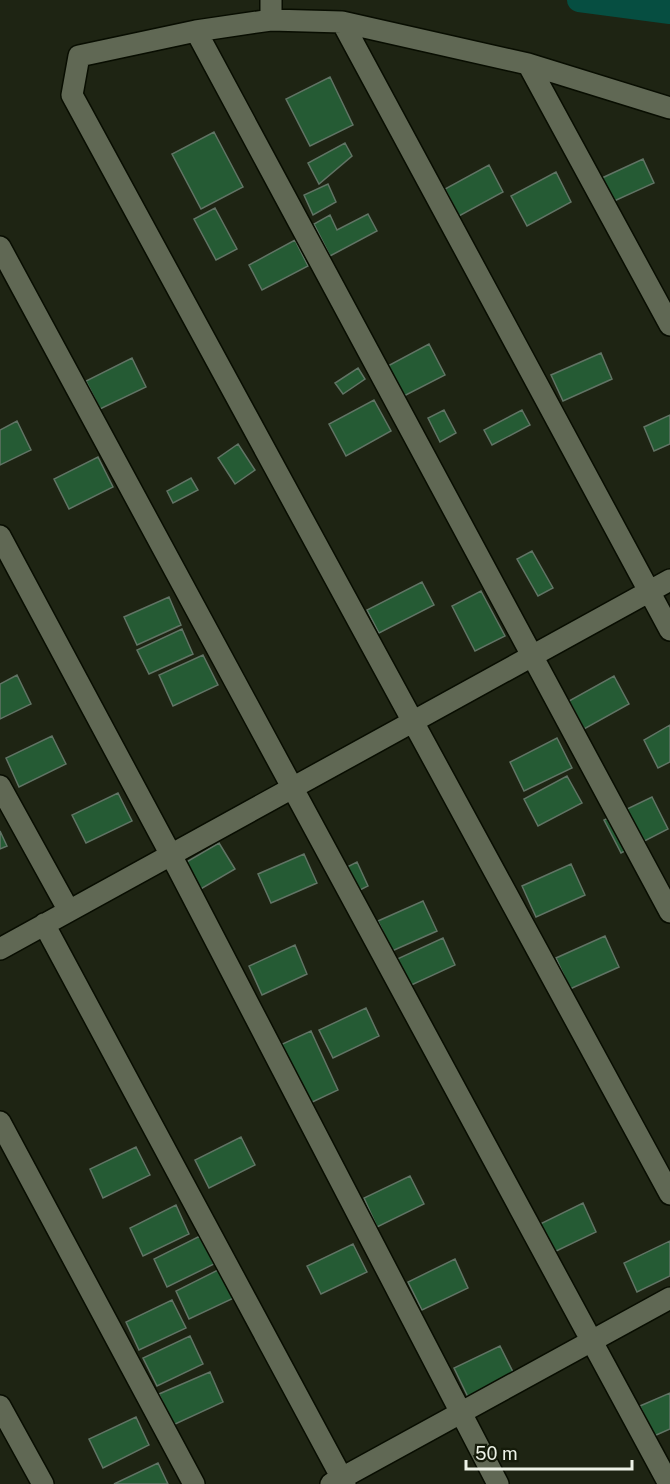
<svg xmlns="http://www.w3.org/2000/svg" width="670" height="1484" font-family="'Public Sans',sans-serif">
	<style>
		.lines { fill: none; stroke-linecap: round; stroke-linejoin: round }
		.canal { stroke: #064e41; stroke-width: 24 }
		.building { fill: #255b34; stroke: #617465; stroke-width: 1.5 }
		.minor-casing { stroke: #080d01; stroke-width: 24 }
		.minor { stroke: #606854; stroke-width: 21 }
	</style>
	<rect width="100%" height="100%" fill="#1e2413"/>
	<g class="lines">
		<!-- canal -->
		<path class="canal" d="M579,0l91,12"/>
	</g>
	<!-- building -->
	<path class="building" d="M330,77l23,48 -43,21 -24,-47z
		M214,132l29,55 -42,22 -29,-55z
		M345,143l7,13 -33,28 -11,-21z
		M643,159l11,24 -42,19 -10,-24z
		M489,165l14,27 -44,24 -14,-27z
		M556,172l15,30 -44,24 -16,-30z
		M328,184l8,18 -23,13 -9,-20z
		M215,208l22,41 -21,11 -22,-41z
		M368,214l9,17 -47,25 -16,-32 16,-9 7,15z
		M295,240l13,26 -46,24 -13,-25z
		M429,344l16,31 -45,23 -16,-30z
		M601,353l11,26 -49,22 -12,-26z
		M132,358l14,29 -46,22 -14,-28z
		M358,368l7,11 -22,15 -8,-11z
		M374,400l17,31 -45,25 -17,-32z
		M444,410l12,23 -16,9 -12,-24z
		M522,410l8,15 -38,20 -8,-15z
		M670,415v29l-16,7 -10,-24z
		M17,421l14,29 -31,15v-35z
		M238,444l17,26 -20,14 -17,-26z
		M98,457l15,30 -44,22 -15,-30z
		M191,478l7,12 -25,13 -6,-12z
		M532,551l21,37 -15,8 -21,-37z
		M422,582l12,23 -55,28 -12,-23z
		M481,591l24,45 -30,15 -23,-45z
		M169,597l12,28 -44,20 -13,-28z
		M182,629l11,25 -44,20 -12,-24z
		M203,655l15,30 -45,21 -14,-31z
		M17,675l14,29 -31,15v-35z
		M614,676l15,28 -45,25 -15,-28z
		M670,725v37l-12,6 -14,-28z
		M52,736l14,28 -47,23 -13,-29z
		M557,738l15,30 -48,23 -14,-29z
		M567,776l15,27 -44,23 -14,-27z
		M118,793l14,28 -46,22 -14,-28z
		M652,797l16,32 -47,24 -17,-33z
		M0,831l7,15 -7,3z
		M219,843l16,26 -36,21 -16,-26z
		M304,854l13,29 -46,20 -13,-29z
		M357,862l11,24 -10,5 -11,-24z
		M571,864l14,31 -49,22 -14,-31z
		M423,901l14,30 -45,20 -14,-30z
		M605,936l14,31 -49,22 -14,-31z
		M443,938l12,27 -48,22 -12,-27z
		M295,945l12,29 -45,21 -13,-29z
		M366,1008l13,28 -46,22 -14,-28z
		M311,1031l27,59 -32,15 -28,-59z
		M241,1137l14,28 -46,23 -14,-28z
		M136,1147l14,28 -47,23 -13,-29z
		M410,1176l14,28 -47,23 -13,-29z
		M583,1203l13,29 -46,22 -14,-28z
		M176,1205l13,29 -46,22 -13,-28z
		M200,1236l14,28 -47,23 -13,-28z
		M670,1241v35l-33,16 -13,-29z
		M353,1244l14,28 -46,22 -14,-28z
		M455,1259l13,29 -46,22 -14,-28z
		M222,1268l14,29 -47,22 -13,-28z
		M172,1300l14,28 -47,22 -13,-28z
		M190,1336l13,28 -46,22 -14,-28z
		M500,1346l14,28 -46,23 -14,-29z
		M210,1372l13,30 -50,23 -14,-31z
		M670,1393v36l-16,7 -14,-30z
		M136,1417l13,28 -46,23 -14,-29z
		M158,1463l10,21h-54z"/>
	<g class="lines">
		<defs>
			<path id="minor" d="M271,0v20
				M342,22l328,608
				M196,31l474,881
				M528,64l142,261
				M670,108l-142,-44 -186,-42 -71,-2 -75,11 -117,25 -7,39 598,1099
				M0,247l669,1237
				M0,536l171,319 327,629
				M0,786l69,125
				M44,924l301,560
				M0,949l670,-369
				M0,1122l194,362
				M0,1406l43,78
				M331,1484l339,-186"/>
		</defs>
		<!-- minor casing -->
		<use href="#minor" class="minor-casing"/>
		<!-- minor -->
		<use href="#minor" class="minor"/>
	</g>
	<!-- scale -->
	<path d="M466 1460v9h166v-9" fill="none" stroke="#edf2e7" stroke-width="3"/>
	<text x="475" y="1460" font-size="18" fill="#edf2e7" stroke="#151b0a" stroke-width="4.5" paint-order="stroke">50 m</text>
</svg>
